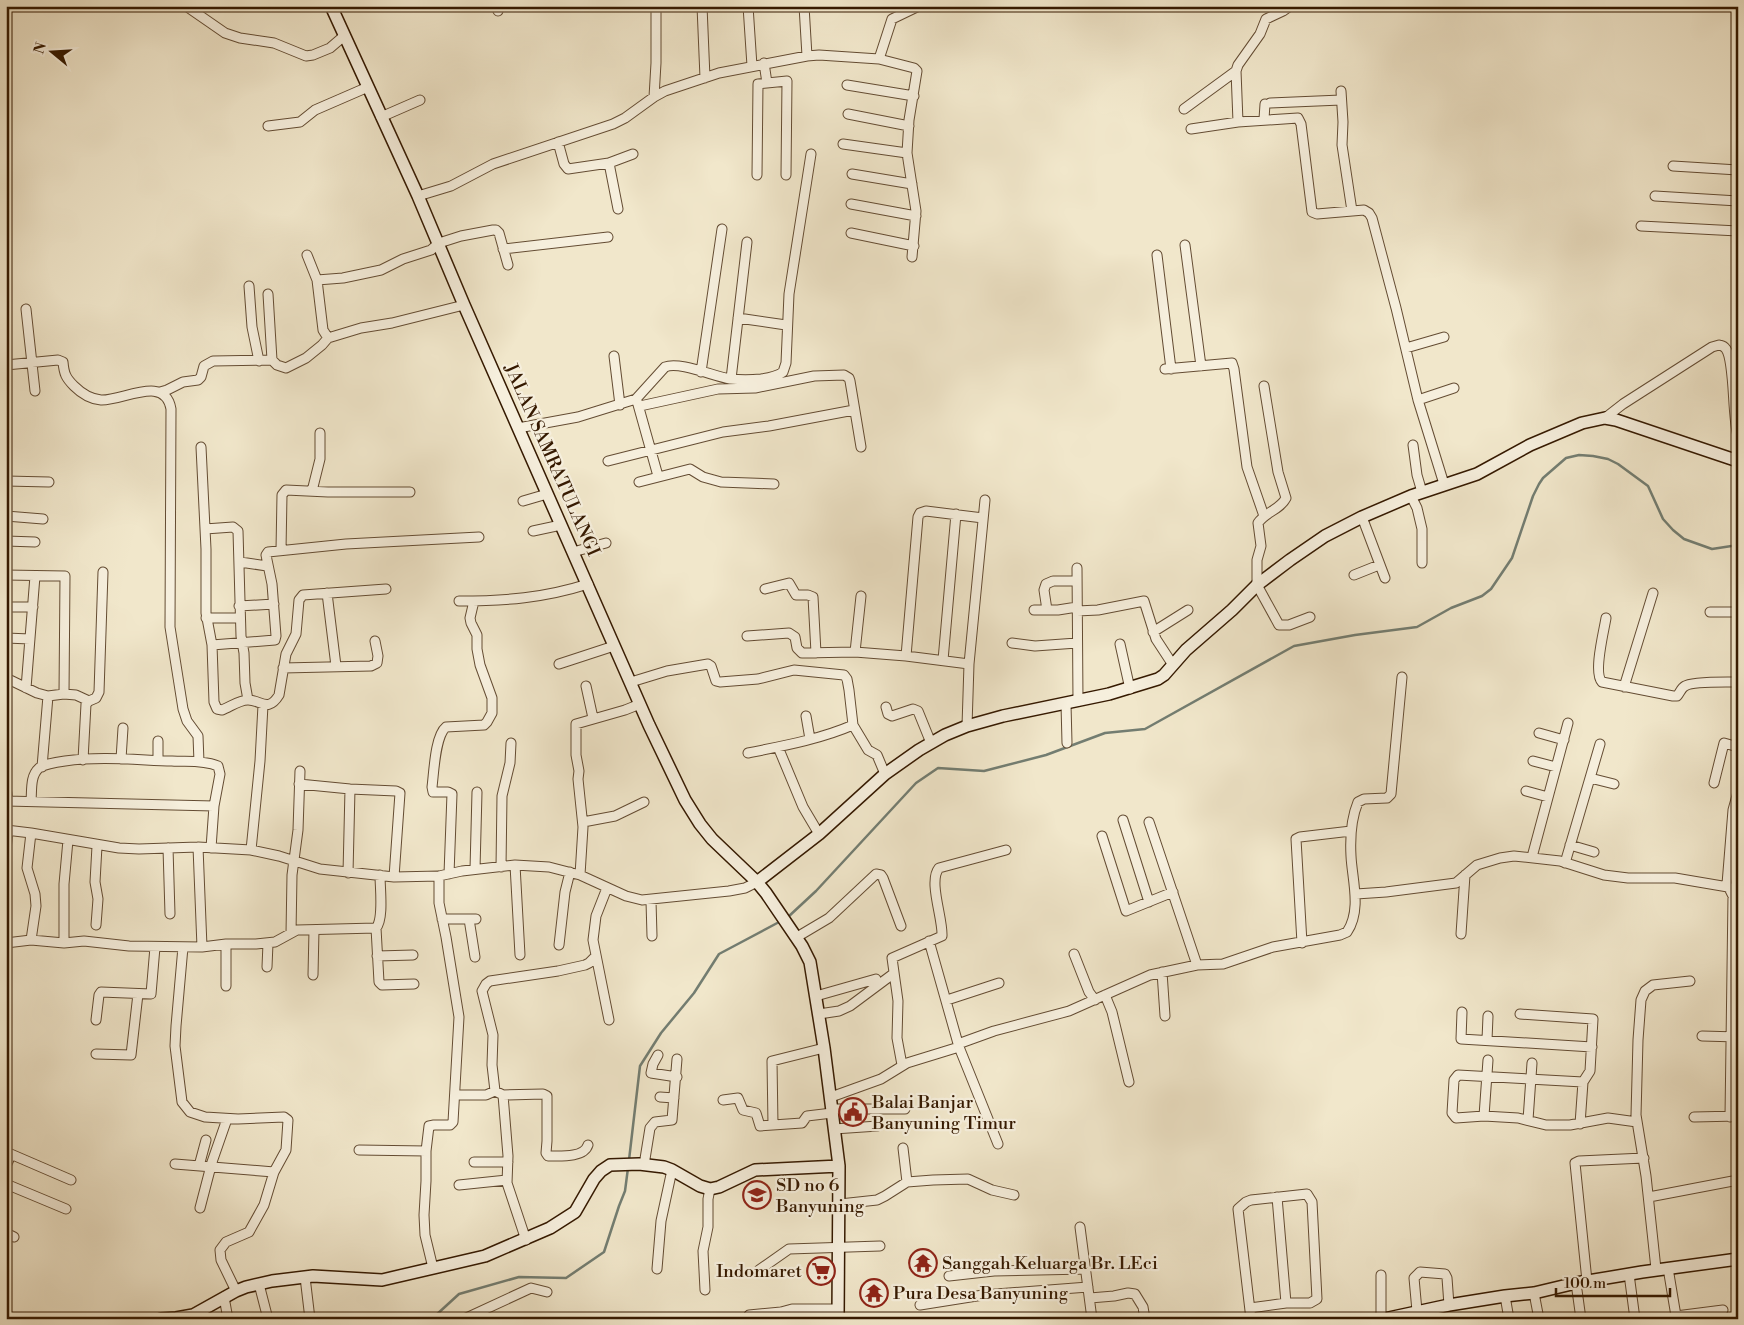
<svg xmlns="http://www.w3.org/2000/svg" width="1744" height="1325" font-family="'Libre Bodoni',serif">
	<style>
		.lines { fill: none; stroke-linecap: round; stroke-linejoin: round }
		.stream { stroke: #737d71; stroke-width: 2.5 }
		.street-casing { stroke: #644c33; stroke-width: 11 }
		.secondary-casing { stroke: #351900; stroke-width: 14 }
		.street { stroke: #f6efdd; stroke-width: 9 }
		.secondary { stroke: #f6efdd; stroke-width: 11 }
		.labels { text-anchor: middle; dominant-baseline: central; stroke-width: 4.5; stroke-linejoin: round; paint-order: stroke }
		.street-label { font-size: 18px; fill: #351900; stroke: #f6efdd }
		.poi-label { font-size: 18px; fill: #351900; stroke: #f6efdd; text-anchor: start }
	</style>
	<rect width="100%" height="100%" fill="#f1e7cb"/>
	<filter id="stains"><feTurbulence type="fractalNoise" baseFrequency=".004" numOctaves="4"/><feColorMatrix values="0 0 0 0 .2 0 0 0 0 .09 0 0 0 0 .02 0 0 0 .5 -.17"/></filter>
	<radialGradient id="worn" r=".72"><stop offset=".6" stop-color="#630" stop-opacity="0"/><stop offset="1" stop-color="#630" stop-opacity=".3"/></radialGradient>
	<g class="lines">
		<!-- stream -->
		<path class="stream" d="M788,917l28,-26 100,-108 22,-15 46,3 62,-16 59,-22 40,-4 149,-83 61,-11 62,-8 34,-19 31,-12 9,-7 21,-31 21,-62 6,-12 4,-6 23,-20 13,-3 14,1 15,3 10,5 30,22 15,33 10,11 11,9 28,10 26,-4
			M629,1160l11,-94 21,-33 33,-40 25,-39 62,-33
			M338,1319l2,-2 8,2
			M417,1319l18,-3 24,-22 60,-17 47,1 38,-26 15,-46 6,-15 3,-23"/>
		<defs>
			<path id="street" d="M186,6l39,27 15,5 34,5 32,13 7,-1 17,-7 14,-12
				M496,6l2,5
				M702,6l3,72
				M748,6l4,60
				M804,6l3,50
				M879,59l35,9 3,3 -8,49 -2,33 9,58 -4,46
				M764,63l3,20
				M847,85l67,11
				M1341,91l2,31 -1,23 10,66
				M654,97l2,-34v-57
				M1270,103l71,-3
				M1184,109l52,-38
				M848,114l61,12
				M381,117l39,-17
				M1264,119l1,-15
				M1238,122l-2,-51 2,-6 22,-31 6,-15 17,-8 7,-5
				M268,126l32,-4 15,-12 53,-23
				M1191,129l47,-7 60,-4 3,6 11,88 5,2 47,-4 5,3 3,5 24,90 22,92 26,84
				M558,142l6,22 4,5 41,-6 24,-9
				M843,144l64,9
				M609,163l9,46
				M1673,166l65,4
				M1737,170l1,16
				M852,174l60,10
				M757,175l1,-91 29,-3 -1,94
				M418,196l33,-10 42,-22 120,-40 12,-6 29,-21 11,-6 54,-18 88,-17 12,-1 60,4 13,-40 27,-13
				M1655,196l83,5
				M851,204l65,12
				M1641,226l97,5
				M851,233l63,13
				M1185,245l16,121
				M503,249l105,-12
				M307,255l10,25 6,50 5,8
				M1157,255l14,114
				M317,280l26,-2 38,-8 22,-11 28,-9 8,-7 22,-7 32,-6h3l3,3 9,32
				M249,286l3,41 7,34
				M268,294l4,66
				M26,309l9,82
				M738,318l48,7
				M1406,348l38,-11
				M614,356l6,49
				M6,365l52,-5 5,2c1,12 3,16 11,24 8,8 16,13 27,14 22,1 64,-26 70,9l-1,218 13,82 4,12 11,15 1,26
				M1165,369l67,-6 2,6 13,98 17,49
				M701,372l21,-143
				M731,379l16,-137
				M1264,386l14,86 8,26c-6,12 -21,14 -28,25l3,23 -4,14v25l22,40h10l21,-8
				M160,392l7,-2 16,-8 15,-2 3,-3 3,-11 9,-5 59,-1 5,5 9,3 20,-10 16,-13 6,-7 33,-10 31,-5 72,-18
				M1418,400l36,-12
				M637,401l21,75
				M640,406l78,-17 37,-1 59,-12 30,-1 5,3 1,3 11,66
				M1605,418l18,-14 89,-57 7,-2c3,1 4,0 7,4 9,12 6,68 12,87
				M518,428l60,-11 58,-18 29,-32c14,-6 48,9 65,12 10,1 21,1 31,0 8,-1 15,-2 22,-7l3,-9 3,-69 22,-140
				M1413,445l4,30 5,17
				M201,447l5,102v64l6,32 2,57 3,7 5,1c8,-3 17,-10 26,-10 13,0 20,13 31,-5l7,-41 10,-20 3,-34 4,-5 83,-6
				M608,461l115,-29 46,-6 85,-16
				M6,481l43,1
				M639,482l51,-13 13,8 18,5 53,2
				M312,491l8,-32v-26
				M1411,496l6,12 5,21v34
				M523,501l24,-7
				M6,516l37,3
				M1362,517l23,61
				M205,529l28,-2 5,4 3,105 3,17 1,30 3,17
				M533,531l28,-6
				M6,541l29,1
				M281,550l1,-55 4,-5 42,2h82
				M573,552l33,-9
				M240,562l27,4
				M1077,568l1,133
				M6,575l59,1 -1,118
				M1354,575l25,-10
				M765,589l24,-6 7,12h12l5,2 3,56
				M327,593l9,73
				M459,601c46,0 85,-3 129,-17
				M239,606l35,-2
				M6,607h27
				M1034,610h24l19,-3
				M1047,610l-3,-20 2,-6 7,-3h24
				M1077,611l21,-1 46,-9 12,38 17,26
				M1710,612h28
				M206,618h34
				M1606,618c-2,13 -13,55 -4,64l71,14h4c3,-3 4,-8 8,-10 7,-5 43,-4 53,-4
				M1153,632l35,-22
				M747,636l42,-3 6,4 2,11 5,5 53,-1 51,4 63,8
				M6,638l24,1
				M1012,643l23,3 42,-3
				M1120,644l10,45
				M212,645l63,-5 1,-4 -4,-52 -6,-29 2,-3 78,-8 133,-7
				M855,652l6,-56
				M906,656l12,-139 2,-4 6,-2 57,7
				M943,660l13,-146
				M559,664l55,-18
				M283,668l88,-2 6,-3 1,-7 -3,-15
				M6,678l31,15 11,3 16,-2 12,1 13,6
				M631,682l36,-11 41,-7 3,2 5,15 4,1 38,-3 36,-9 50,5 3,4 2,11 4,35 15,25 9,5 8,19
				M586,686l7,32
				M1624,687l29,-94
				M26,688l9,-112
				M1066,704l1,39
				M886,707l2,7 4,2 21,-7 5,2 13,32
				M806,716l4,23
				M967,726l2,-62 16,-164
				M1539,733l25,7
				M778,747l25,60 16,27
				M748,753c35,-7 73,-14 105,-28
				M121,759l2,-31
				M83,760l3,-56 3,-3 7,-3 3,-6 4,-120
				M158,760v-19
				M1533,761l23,6
				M42,767l6,-71
				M1590,778l24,6
				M1714,783l10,-40 14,4
				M299,784l51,5 46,2 4,2 -6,84
				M6,787l2,14
				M1526,791l22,6
				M6,801l208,5
				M31,801c1,-11 -1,-25 8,-33 6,-4 18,-6 26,-7 35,-5 72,-1 107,0 15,1 32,-1 46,5l2,8 -6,32 -3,42
				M1123,820l26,82
				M583,822l32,-6 29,-14
				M1149,822l48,143
				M6,830l25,3 88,15 20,1 59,-2 53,3 28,6 41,13 74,8 45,-1 23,-5 53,-6 34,2 31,8 46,21 16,4 87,-9 16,-3 12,-6
				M1102,836l24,75 47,-19
				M1570,845l24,7
				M198,847l4,100
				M168,848l2,66
				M6,850l2,-20
				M251,850l9,-89 3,-56
				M1532,857l36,-134
				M1565,863l35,-119
				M515,865l5,90
				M501,867l1,-71 8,-33 1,-20
				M475,869l2,-77
				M348,873l2,-84
				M449,874l3,-80 -4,-2h-15l-1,-5c2,-15 3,-51 14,-60l38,-2 3,-3 5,-9v-15l-12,-33 -3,-16v-14l-6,-12 -1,-5 4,-17
				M380,875c0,14 4,44 -4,53l3,54 3,3 32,-1
				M580,875l3,-48 -5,-48 1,-8 -3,-16v-31l49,-14 15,-6
				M607,888l-11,28 -3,24 16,80
				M1356,894l30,-2 70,-9 21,-18 23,-7 14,-2 46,5 44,14 24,3h47l53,9
				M651,901l1,35
				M442,919h34
				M469,919l6,38
				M96,925l2,-26 -3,-17 2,-36
				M291,933l1,-58 6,-45 2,-59
				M1461,934l4,-59
				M797,937l32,-19 47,-44 5,1 2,3 18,48
				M31,940l5,-34 -1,-12 -8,-26 4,-35
				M929,941l30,106 39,97
				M6,943l25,-3 33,3 20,-2 45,5 73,1 24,-3h30l19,-2 22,-12 79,-2
				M64,943v-59l4,-44
				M1302,943l-6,-104 4,-2 51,-6
				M226,944v42
				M559,945l6,-53 5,-20
				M183,947l-7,79 -1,20 7,56 8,10 15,5 33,2 46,-2 4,3 -2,30 -12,22 -10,33 -15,27 -23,10 -6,8 1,10 15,31
				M1074,954l15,38 6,8
				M377,956l36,-1
				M6,960l1,-18
				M267,967l1,-24
				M1162,972l3,44
				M313,975l1,-45
				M1105,995l7,17 17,70
				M816,996l60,-17
				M947,1000l52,-17
				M1462,1012l-1,27 131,8
				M819,1014l20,-3 11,-5 43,-32
				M1520,1014l73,5 -3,52 -7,11 -3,42
				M96,1020l3,-25 2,-3 50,2 4,-47
				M1702,1036l36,1
				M1487,1040l1,-24
				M958,1044l36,-13 75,-20 81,-36 47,-10 26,-1 50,-17 67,-12 7,-3c15,-22 5,-53 4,-76 -1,-18 0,-37 7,-54l6,-3 23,-1 4,-4 11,-117
				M96,1054l35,1 7,-61
				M658,1055l-5,9 -2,9 26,4
				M902,1065l-5,-27 1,-37 -6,-43 50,-22c1,-18 -14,-55 -3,-68l67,-18
				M1583,1082l-125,-7 -4,5 -2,33 4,5 28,-2 34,2 28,7h24l38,-7 29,4
				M455,1095h31l9,-4
				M503,1095l5,61 -1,27 19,57
				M660,1097l14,1
				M831,1097l50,-18 26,-16 52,-16
				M723,1100l15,-2 5,12 13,3 4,13 42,-3 5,-7 25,-3
				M832,1109h73
				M1484,1116l4,-56
				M1694,1117l44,-1
				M1730,1117l3,-221 -6,-12 6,-74 5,-18
				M1528,1120l4,-57
				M773,1125l-1,-64 52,-13
				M834,1129l44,-3
				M588,1145c-4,13 -28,11 -40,11l-2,-3 1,-12v-45l-4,-2 -40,1 -8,-4 -3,-26 1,-30 -11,-44 4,-7 4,-3 68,-10 27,-6 4,-2 7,-7
				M903,1148l4,34
				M359,1150l67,1
				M6,1152l65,28
				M474,1162h34
				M175,1164l99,8
				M644,1165l6,-37 5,-6 17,-2 5,-61
				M6,1166l5,-11
				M199,1166l7,-26
				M6,1184l60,25
				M459,1185l48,-5
				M1277,1197l9,106
				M1649,1197l89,-17
				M840,1204l37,-4 8,-4 22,-14 26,-2 35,-1 24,11 22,5
				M200,1208l12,-46 15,-43
				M1080,1227l12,92
				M6,1233l8,4
				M433,1268l-8,-33 -1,-20 2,-34v-30l3,-25 5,-1h16l3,-3 6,-105 -13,-80 -7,-34v-27
				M1668,1268l8,48 47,-6
				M657,1269l4,-48 11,-51
				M1656,1269l-10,-93 -10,-61 2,-75 3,-40 4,-9 8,-6 37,-4
				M759,1270l30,-21 91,-3
				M1629,1274l6,45
				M949,1276l45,-5 92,-2
				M305,1277l5,42
				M1587,1281l-12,-118 4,-2 65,-3
				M1576,1283l5,36
				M259,1284l9,35
				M705,1290l-2,-39 5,-24v-28l2,-10
				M1534,1293l5,26
				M1505,1296l4,23
				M224,1297l4,22
				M1090,1298l24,-2 14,-3 7,1 8,13 2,12
				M920,1305l63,-10 105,-8
				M1250,1308l36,-5h24l7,-4 -5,-97 -5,-8 -56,6 -5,2 -8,7 13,110
				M1417,1311l-3,-33 6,-6 25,2 2,4 2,27
				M749,1315l32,-3 11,-3h46
				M464,1319l67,-31 16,4
				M1381,1319v-44"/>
			<path id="secondary" d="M331,6l87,190 46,109 185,420 36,75 15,24 12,15 45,43 9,11 36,53 8,16 14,86 15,118 -1,153
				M757,882l62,-48 66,-60 34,-24 26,-15 22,-9 36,-10 106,-22 49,-15 6,-4 22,-25 46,-40 25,-25 33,-25 35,-24 37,-19 49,-21 66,-22 53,-29 52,-22 23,-5 11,2 122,41
				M161,1319l15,-1 17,-3 43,-24 10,-4 26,-6 41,-5 69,4 103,-24 65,-28 25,-16 19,-33 7,-8 9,-6 29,-1 25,3 8,3 28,16 10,3 9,-2 36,-17 84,-4
				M1384,1319l65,-14 56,-9 29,-3 42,-10 66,-11 96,-13"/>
		</defs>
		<!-- street casing -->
		<use href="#street" class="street-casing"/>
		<!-- secondary casing -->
		<use href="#secondary" class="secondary-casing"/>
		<!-- street -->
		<use href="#street" class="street"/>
		<!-- secondary -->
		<use href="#secondary" class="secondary"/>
	</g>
	<!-- icons -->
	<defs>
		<symbol id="civic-ring" viewBox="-11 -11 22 22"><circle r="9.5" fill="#f6efdd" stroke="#8f2418" stroke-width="1.5"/><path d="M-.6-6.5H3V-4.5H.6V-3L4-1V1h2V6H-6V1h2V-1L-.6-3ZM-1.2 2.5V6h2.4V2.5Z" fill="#8f2418"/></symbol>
		<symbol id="school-ring" viewBox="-11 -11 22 22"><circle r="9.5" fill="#f6efdd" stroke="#8f2418" stroke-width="1.5"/><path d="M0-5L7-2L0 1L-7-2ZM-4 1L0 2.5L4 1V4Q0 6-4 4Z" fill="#8f2418"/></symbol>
		<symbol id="temple-ring" viewBox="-11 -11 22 22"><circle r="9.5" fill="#f6efdd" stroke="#8f2418" stroke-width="1.5"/><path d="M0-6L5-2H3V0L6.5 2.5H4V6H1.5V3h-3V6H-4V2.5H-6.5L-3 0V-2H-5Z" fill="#8f2418"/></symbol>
		<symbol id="supermarket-ring" viewBox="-11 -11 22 22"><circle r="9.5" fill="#f6efdd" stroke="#8f2418" stroke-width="1.5"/><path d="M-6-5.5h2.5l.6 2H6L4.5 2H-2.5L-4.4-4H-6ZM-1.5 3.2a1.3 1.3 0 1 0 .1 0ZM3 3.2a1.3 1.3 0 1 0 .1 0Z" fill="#8f2418"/></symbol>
	</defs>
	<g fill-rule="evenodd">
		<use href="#civic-ring" x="837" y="1096" width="32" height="32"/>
		<use href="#school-ring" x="741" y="1179" width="32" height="32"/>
		<use href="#temple-ring" x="907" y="1247" width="32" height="32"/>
		<use href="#supermarket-ring" x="805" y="1255" width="32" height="32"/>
		<use href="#temple-ring" x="858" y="1277" width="32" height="32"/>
	</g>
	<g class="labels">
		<!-- street labels -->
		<g class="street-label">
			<text transform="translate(552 460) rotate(66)">JALAN SAMRATULANGI</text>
		</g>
		<!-- poi labels -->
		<g class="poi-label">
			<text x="872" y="1102">Balai Banjar<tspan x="872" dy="21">Banyuning Timur</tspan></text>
			<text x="776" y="1185">SD no 6<tspan x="776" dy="21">Banyuning</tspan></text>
			<text x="942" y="1263">Sanggah Keluarga Br. LEci</text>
			<text x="802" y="1271" text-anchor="end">Indomaret</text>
			<text x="893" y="1293">Pura Desa Banyuning</text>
		</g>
	</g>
	<!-- margin -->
	<rect width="1744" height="1325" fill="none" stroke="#f1e7cb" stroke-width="25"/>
	<rect x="8" y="8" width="1729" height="1310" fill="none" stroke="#351900" stroke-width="2.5"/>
	<rect x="12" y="12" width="1719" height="1300" fill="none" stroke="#351900"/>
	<!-- north arrow -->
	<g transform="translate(52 52) rotate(288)" stroke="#f6efdd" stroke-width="4" paint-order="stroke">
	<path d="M0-4L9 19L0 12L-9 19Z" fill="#351900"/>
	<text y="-8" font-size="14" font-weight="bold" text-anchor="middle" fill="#351900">N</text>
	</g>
	<!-- scale -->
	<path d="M1556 1288v8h114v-8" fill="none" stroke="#351900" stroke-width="2.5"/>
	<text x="1564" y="1288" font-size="15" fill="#351900" stroke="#f6efdd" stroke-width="4" paint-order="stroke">100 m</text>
	<rect width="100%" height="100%" filter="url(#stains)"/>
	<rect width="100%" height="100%" fill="url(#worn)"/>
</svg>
